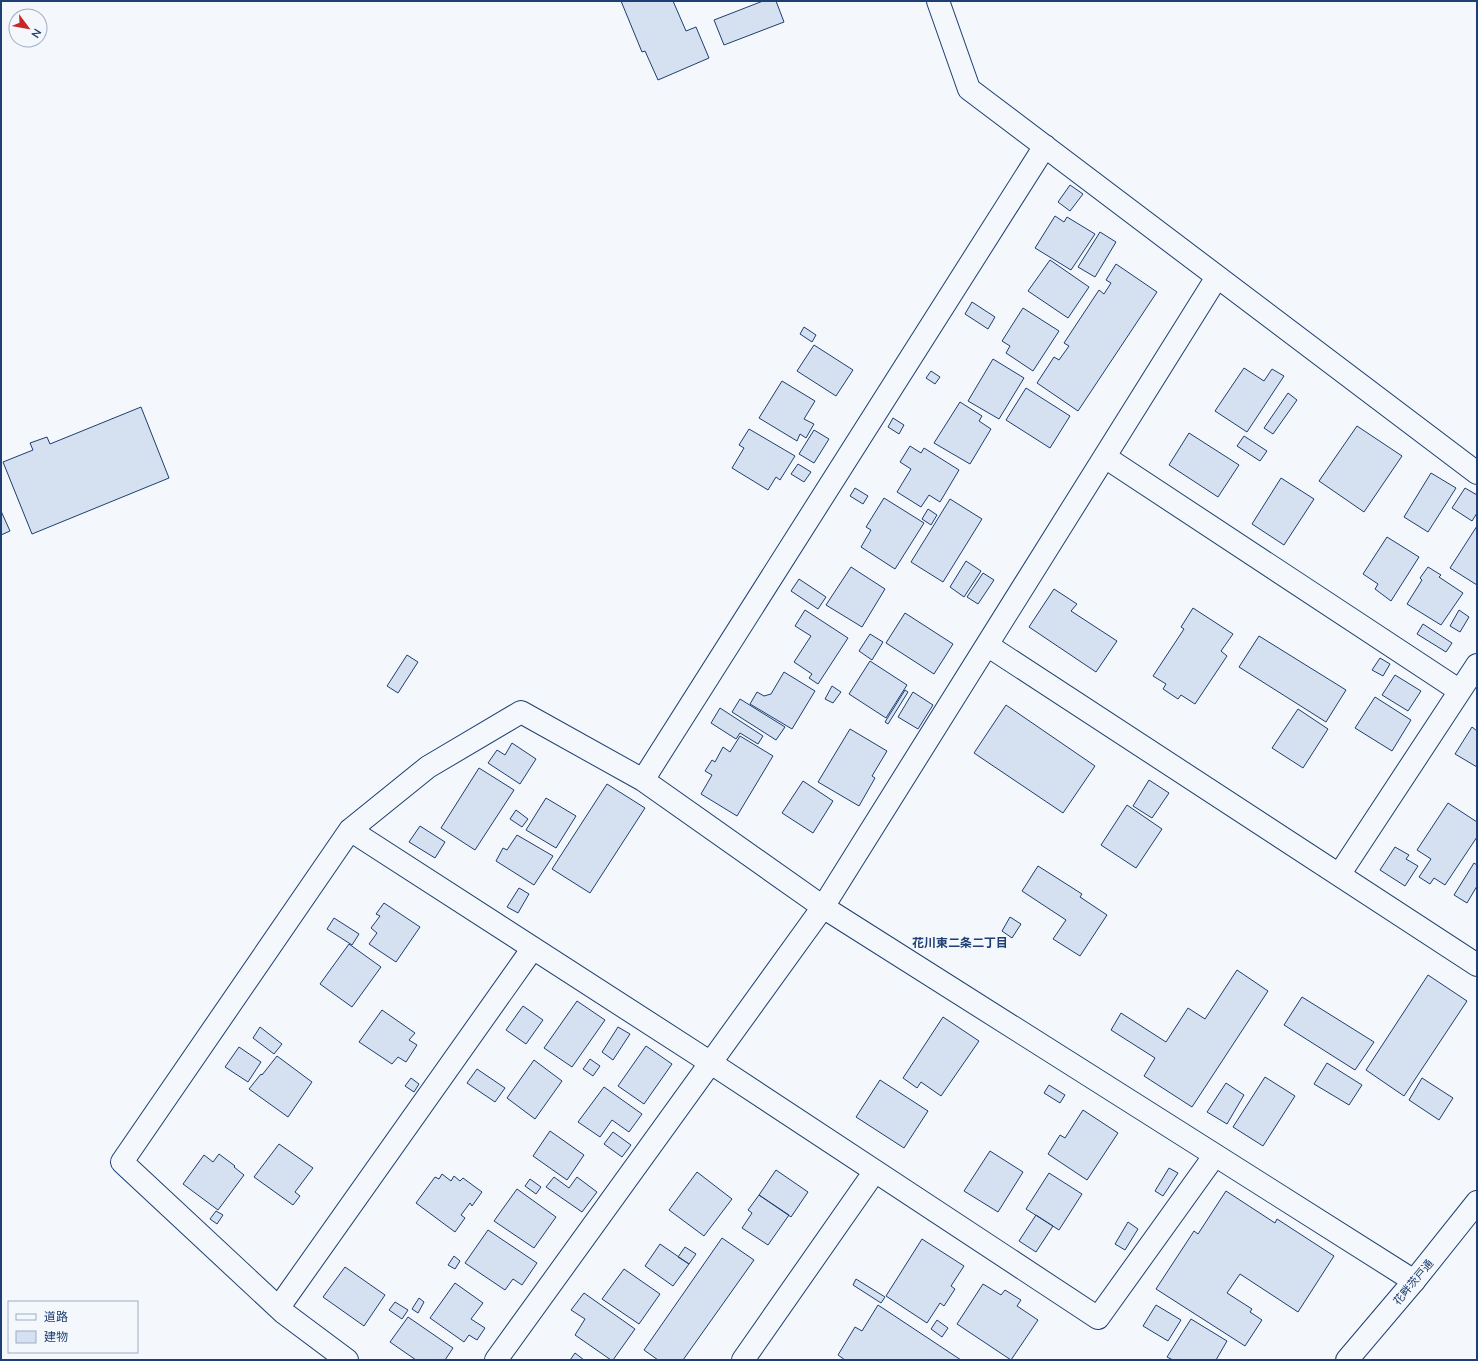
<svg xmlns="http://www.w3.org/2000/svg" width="1478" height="1361" font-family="Mulish,'Noto Sans JP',sans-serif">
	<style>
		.building { fill: #d5e0f0; stroke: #1d3f73 }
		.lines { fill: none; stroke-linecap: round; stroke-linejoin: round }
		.minor-casing { stroke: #1d3f73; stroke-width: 24 }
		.secondary-casing { stroke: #1d3f73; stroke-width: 24 }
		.minor { stroke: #f4f7fb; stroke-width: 22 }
		.secondary { stroke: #f4f7fb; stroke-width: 22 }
		.labels { text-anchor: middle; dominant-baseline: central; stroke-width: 3; stroke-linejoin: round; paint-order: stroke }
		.street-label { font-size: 11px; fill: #1d3f73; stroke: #f4f7fb }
		.neighbourhood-label { font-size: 12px; font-weight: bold; fill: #1d3f73; stroke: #f4f7fb }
	</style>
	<rect width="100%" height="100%" fill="#f4f7fb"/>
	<!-- building -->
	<path class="building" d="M621,1h52l13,30 10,-4 13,31 -51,22 -13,-29 -3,1z
		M763,1h13l8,21 -60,23 -10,-25z
		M1070,185l13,9 -13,17 -12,-9z
		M1055,216l9,6 3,-5 28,17 -24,36 -36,-22z
		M1100,232l16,10 -21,35 -17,-10z
		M1050,260l39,27 -21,31 -40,-27z
		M1116,264l41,28 -79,119 -41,-28 17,-26 5,3 10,-14 -5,-3 35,-53 5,4 7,-11 -5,-3z
		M972,302l23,15 -7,12 -23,-15z
		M1023,308l36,23 -26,40 -27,-18 4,-7 -8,-5z
		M804,327l12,8 -4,7 -12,-8z
		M814,345l39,25 -17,26 -39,-25z
		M993,359l31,19 -25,41 -31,-18z
		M1244,368l20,13 8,-12 12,7 -37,56 -32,-21z
		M931,371l9,6 -5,7 -9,-6z
		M782,381l33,20 -11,18 10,5 -8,14 -6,-4 -3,7 -38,-23z
		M1026,388l44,28 -20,32 -44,-28z
		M1288,393l9,7 -24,34 -9,-6z
		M960,402l22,14 -3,5 12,8 -21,35 -36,-21z
		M141,407l28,71 -137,56 -29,-72 30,-12 -3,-7 17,-6 3,7z
		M893,418l11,7 -5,9 -11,-7z
		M1357,426l45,30 -38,56 -45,-31z
		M749,429l46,27 -15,24 -4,-3 -8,13 -36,-22 12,-20 -5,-3z
		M814,430l15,9 -15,24 -15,-9z
		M1189,433l50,32 -21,32 -49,-32z
		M1244,436l23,15 -7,10 -23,-15z
		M910,446l11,7 3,-5 35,22 -19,32 -11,-7 -8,12 -24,-15 14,-23 -11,-7z
		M798,464l13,8 -7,10 -13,-8z
		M1431,473l25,15 -28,44 -24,-15z
		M1281,478l33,21 -30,46 -32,-21z
		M855,488l13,8 -5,8 -13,-8z
		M1465,488l12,7v18l-5,8 -20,-13z
		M884,498l40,25 -29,46 -34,-22 10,-17 -5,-3z
		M950,499l32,20 -39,63 -32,-20z
		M928,509l9,6 -6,10 -9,-6z
		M1,511l9,20 -9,4z
		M1477,526v59l-27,-17z
		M1387,537l32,20 -28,44 -16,-12 3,-5 -15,-10z
		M966,561l15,10 -17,26 -14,-10z
		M851,567l34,22 -23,38 -36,-22z
		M1428,567l13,8 -2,2 24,16 -22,32 -34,-21 15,-24 -2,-2z
		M983,573l11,7 -16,24 -11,-7z
		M799,579l27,18 -8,12 -27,-18z
		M1054,589l23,15 -6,7 46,30 -21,31 -67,-45z
		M1193,608l40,26 -12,17 6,5 -32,48 -14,-9 -3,4 -15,-10 3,-5 -13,-8 31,-47 -3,-2z
		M805,610l43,28 -30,46 -9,-6 3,-4 -18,-12 17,-26 -16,-10z
		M1459,610l10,7 -9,15 -10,-6z
		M905,613l48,31 -19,30 -48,-31z
		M1423,624l29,19 -6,9 -29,-18z
		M870,634l13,8 -11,18 -13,-9z
		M1259,636l87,54 -20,32 -87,-55z
		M407,655l11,7 -20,31 -11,-7z
		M1380,658l10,6 -7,12 -11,-6z
		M870,661l37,24 -21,33 -37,-24z
		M784,672l31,19 -23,38 -42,-25 7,-12 7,4 7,-2z
		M1395,675l26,16 -13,20 -26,-16z
		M832,686l9,6 -8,11 -8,-4z
		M905,690l3,2 -20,32 -3,-2z
		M913,692l20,13 -15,24 -20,-12z
		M1375,697l36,23 -19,31 -37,-23z
		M740,699l45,28 -9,13 -44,-28z
		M1006,705l89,61 -32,47 -89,-60z
		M720,708l43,28 -5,8 -18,-11 -4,6 -25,-16z
		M1298,709l30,20 -25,39 -31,-20z
		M1472,727l5,4v36l-22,-13z
		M850,729l37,22 -15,25 3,2 -16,28 -41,-24z
		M740,736l33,20 -36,60 -36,-22 11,-19 -7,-4 7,-11 3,2 8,-15 7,5z
		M512,743l24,16 -16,25 -32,-21 9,-13 8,5z
		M479,768l35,22 -39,60 -34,-22z
		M1149,780l20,13 -17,25 -19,-12z
		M803,781l30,20 -20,32 -31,-20z
		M607,784l38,24 -55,85 -38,-24z
		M546,798l30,18 -20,32 -30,-18z
		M1448,803l29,19v15l-32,48 -11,-7 -4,6 -11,-7 12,-18 -14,-9z
		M1127,805l35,24 -26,39 -35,-23z
		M516,810l12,9 -6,8 -12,-8z
		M420,826l25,16 -10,16 -26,-16z
		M517,835l36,21 -19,29 -38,-24 7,-13 4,2z
		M1395,847l14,8 -3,4 12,7 -13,20 -25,-16z
		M1474,863l3,2v21l-10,17 -13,-8z
		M1038,866l44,28 -2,3 27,18 -27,41 -27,-17 13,-19 -44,-29z
		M519,888l10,6 -11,19 -11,-6z
		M384,903l36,24 -24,35 -27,-18 8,-11 -6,-5 9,-12 -4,-2z
		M1010,917l11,7 -9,14 -10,-7z
		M334,918l25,16 -7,11 -25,-16z
		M349,944l32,23 -29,40 -32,-23z
		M1237,970l31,21 -76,116 -48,-31 11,-18 -44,-28 10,-17 45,29 22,-34 17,11z
		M1428,975l39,26 -63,95 -38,-26z
		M1302,997l72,45 -19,28 -71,-45z
		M577,1001l28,19 -33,47 -28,-19z
		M523,1006l20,14 -17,24 -20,-14z
		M382,1010l33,23 -6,7 8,5 -11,17 -8,-5 -6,7 -33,-22z
		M943,1017l36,24 -38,55 -20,-14 -4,6 -14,-10z
		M260,1027l22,17 -8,10 -21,-16z
		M618,1027l12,7 -17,26 -11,-8z
		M646,1046l26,18 -28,40 -26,-18z
		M239,1047l22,15 -13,20 -23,-15z
		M277,1056l35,26 -24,35 -39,-28 12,-15 1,1z
		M590,1059l10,7 -7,10 -10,-7z
		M534,1060l28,21 -27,38 -28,-21z
		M1327,1063l35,22 -13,20 -35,-21z
		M477,1069l28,19 -10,14 -28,-19z
		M1265,1077l30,19 -32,50 -30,-19z
		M411,1078l8,6 -5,8 -9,-6z
		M1422,1078l31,20 -14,22 -30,-20z
		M880,1080l48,31 -24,37 -48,-31z
		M1226,1083l18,12 -17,29 -20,-12z
		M1049,1085l16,10 -5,8 -16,-10z
		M604,1087l38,27 -13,18 -17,-12 -12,17 -22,-15z
		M1083,1110l35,23 -31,47 -39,-26 12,-19 5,3z
		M550,1131l34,24 -17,25 -34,-24z
		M613,1132l18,13 -9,12 -18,-13z
		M279,1144l34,24 -18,24 5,4 -7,9 -39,-28z
		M990,1151l33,21 -25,40 -34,-21z
		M219,1154l16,12 -1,1 10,8 -26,35 -35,-26 21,-29 9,7z
		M1169,1168l9,5 -15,23 -8,-5z
		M776,1170l32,22 -17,25 -32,-22z
		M697,1172l35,27 -28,37 -35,-26z
		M1049,1173l33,21 -23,36 -33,-21z
		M442,1174l9,7 3,-5 6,5 3,-3 19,14 -10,14 -2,-3 -9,12 4,3 -10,14 -39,-29 19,-26 4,2z
		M554,1177l15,11 8,-11 20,15 -15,20 -36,-25z
		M530,1179l11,8 -5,7 -11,-8z
		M517,1189l39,28 -22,31 -40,-27z
		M1226,1191l49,32 2,-4 57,37 -36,56 -58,-38 -13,19 25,16 -2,3 12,8 -17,26 -89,-57 38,-58 4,3z
		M759,1195l30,20 -21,30 -26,-17 10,-15 -4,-3z
		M216,1211l7,4 -6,9 -7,-5z
		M1036,1215l17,11 -17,26 -17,-11z
		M1128,1222l10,7 -13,21 -10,-6z
		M488,1230l49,33 -15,22 -9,-6 -8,11 -40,-27z
		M722,1238l32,22 -71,100h-25l-14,-10z
		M922,1239l42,27 -13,20 4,3 -11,17 -4,-3 -13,20 -41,-27z
		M660,1244l29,20 -16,22 -28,-20z
		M685,1247l11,7 -7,10 -11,-7z
		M454,1256l6,5 -5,8 -7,-4z
		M345,1267l40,28 -21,31 -41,-29z
		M624,1269l36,25 -21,30 -37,-25z
		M856,1279l29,18 -4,6 -28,-18z
		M455,1283l28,20 -12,16 14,9 -8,12 -8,-5 -5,7 -34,-24z
		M983,1284l18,11 4,-5 16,10 -4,6 21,14 -27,40 -54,-36z
		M584,1293l51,36 -22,31h-2l-36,-25 10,-16 -14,-9z
		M419,1298l5,4 -6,11 -6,-4z
		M395,1302l13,8 -6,9 -13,-9z
		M878,1305l83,55h-116l-7,-5 17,-28 7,4z
		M1156,1305l25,15 -13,21 -25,-15z
		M408,1317l45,31 -8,12h-29l-26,-18z
		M1191,1319l36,22 -11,19h-43l-6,-3z
		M937,1320l11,8 -6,9 -11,-8z
		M575,1353l9,7h-14z"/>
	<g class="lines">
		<defs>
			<path id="minor" d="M938,1l31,88 508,384
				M1105,457l355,234
				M987,645l490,320
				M643,780l402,-634
				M350,830l361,233 387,255 117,-163
				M1339,875l138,-210
				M279,1307l254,-359
				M347,1360l-63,-47 -162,-151 228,-332 78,-63 93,-55 122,68 180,127 591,374
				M496,1360l327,-453 394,-630
				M743,1360l132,-189"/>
			<path id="secondary" d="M1347,1360l67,-79 63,-79"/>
		</defs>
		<!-- minor casing -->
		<use href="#minor" class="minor-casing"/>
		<!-- secondary casing -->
		<use href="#secondary" class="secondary-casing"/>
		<!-- minor -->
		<use href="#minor" class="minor"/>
		<!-- secondary -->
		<use href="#secondary" class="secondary"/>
	</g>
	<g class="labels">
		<!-- street labels -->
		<g class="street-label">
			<text transform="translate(1413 1282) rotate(-50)">花畔茨戸通</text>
		</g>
		<!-- neighbourhood labels -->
		<g class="neighbourhood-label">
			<text x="960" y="942">花川東二条二丁目</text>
		</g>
	</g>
	<!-- border -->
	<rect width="1478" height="1361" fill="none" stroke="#1d3f73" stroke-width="4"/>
	<!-- legend -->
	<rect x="8" y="1301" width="130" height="52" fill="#f4f7fb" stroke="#9eadc5"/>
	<rect x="16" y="1314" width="20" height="6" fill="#f4f7fb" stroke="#9eadc5"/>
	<text x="44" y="1321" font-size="12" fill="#1d3f73">道路</text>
	<rect x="16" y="1331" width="20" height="12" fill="#d5e0f0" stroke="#9eadc5"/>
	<text x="44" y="1341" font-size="12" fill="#1d3f73">建物</text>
	<!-- north arrow -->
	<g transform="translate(28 28) rotate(122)"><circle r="19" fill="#f4f7fb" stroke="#9eadc5"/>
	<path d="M0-3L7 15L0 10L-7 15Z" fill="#c62828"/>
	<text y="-6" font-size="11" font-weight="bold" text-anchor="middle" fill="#1d3f73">N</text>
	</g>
</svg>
